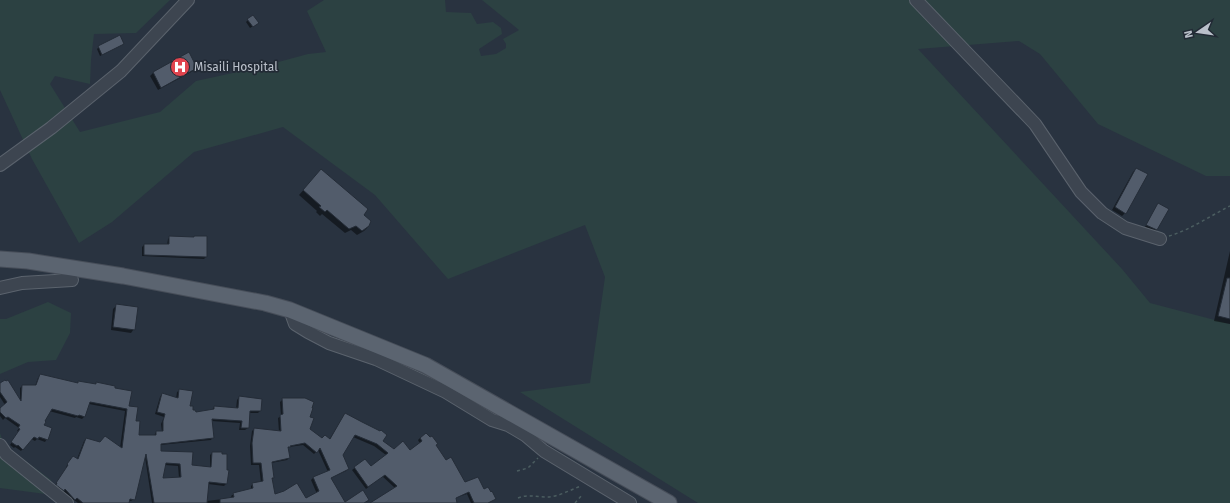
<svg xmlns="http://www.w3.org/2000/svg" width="1230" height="503" font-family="'Fira Sans',sans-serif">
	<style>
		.green { fill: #2c4142 }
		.shadow { fill: #0007; fill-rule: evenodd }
		.building { fill: #525c6b; stroke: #242c37; fill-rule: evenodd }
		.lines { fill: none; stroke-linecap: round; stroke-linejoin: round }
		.minor-casing { stroke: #5b636d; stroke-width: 14 }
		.major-casing { stroke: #474e59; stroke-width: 17 }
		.path { stroke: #4b5d60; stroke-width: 1.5; stroke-dasharray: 3 3; stroke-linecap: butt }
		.minor { stroke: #3d4550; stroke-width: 12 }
		.major { stroke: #5b6470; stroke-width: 15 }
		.labels { text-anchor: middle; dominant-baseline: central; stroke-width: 3.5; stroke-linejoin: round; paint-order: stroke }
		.poi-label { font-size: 12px; fill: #bac0ca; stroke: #222a35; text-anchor: start }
	</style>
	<rect width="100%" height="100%" fill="#293340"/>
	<!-- green -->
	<path class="green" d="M0,0h170l-34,33 -42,1 -3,26 -1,24 -35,-8 -5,8 30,48 80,-20 36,-31 64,-14 48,-13 18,-2 -19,-41 17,-11h121l1,12 25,1 6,11 16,-2 8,6 1,6 -23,15 2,7 15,-2 10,-6v-4l-3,-5 16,-9 -37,-30h748v176h-24l-108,-52 -58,-70 -21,-13 -101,8 204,220 28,34 80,21v179h-532l-178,-111 70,-9 15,-106 -20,-52 -137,54 -73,-84 -92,-68 -89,25 -82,70 -33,21 -47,-84 -32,-69z
		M48,302l23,11 -1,20 -14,27 -28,2 -28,12v-55h6z
		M0,433l4,12 47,35 2,15 -53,-7z"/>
	<!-- shadow -->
	<path class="shadow" d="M248,20l7,5 -5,3 -4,-6z
		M123,44l-23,12 -3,-7 2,-2z
		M188,54l8,14 -3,3 -35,19 -8,-14 3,-3z
		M1136,169l-11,44 -3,3 -10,-6 21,-38z
		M317,175l46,40 6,11 -5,5 -7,4 -6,-5 -6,3 -23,-19 -2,2 -4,-4 1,-1 -18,-16z
		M1158,204l-1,26 -2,2 -10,-5z
		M170,237l36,20 -2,2 -62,-3v-9l2,-2h23l1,-6z
		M1230,251v73l-16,-3z
		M117,305l17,24 -3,4 -20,-3 2,-21z
		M40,375l37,9 2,-2 16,3 1,-2 32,23 7,16 3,14h16l2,-4h6l-1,-8 3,-7 -9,-3 5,-17 2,-3 14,5 1,-7 3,-2 9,17 6,6 17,-3 2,-3 22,2 1,-9 2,-3 22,3 -1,11 -2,2h-9l-1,15 -3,2h-6l1,-7 -29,-2 2,16 -2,3 -51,5v7l31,14 19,2v-13l2,-2 14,31 -2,2 -16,-2 -2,17 26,-3 -1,-2 3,-2 17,-4v-4l2,-2 8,-1 -2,-18h-8l-1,-19 2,-15 2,-2 25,3 -1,-14 3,-2 -1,-14 3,-3 26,18v12l12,10 8,1 16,-26 49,36 15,1 11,-7 -2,-4 2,-2 15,7 11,16 18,23 20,6 11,9 -6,4h-18l-4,-9 -12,4 1,5h-84l23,-15 -13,-12 -16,13 -14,-19 13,-10 6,7 15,-12 -12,-9 -21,-9 -11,18 6,14 -2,2 -15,7 13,25h-192l-7,-46 -11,42 -3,2h-2l-1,2h-50l-4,-3 -2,1 -10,-10 -1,1 -7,-5 1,-2 12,-17 -1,-1 5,-8h6l7,-18 2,-2 34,9 5,-37 -36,-7 -5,13 -2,2 -6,-2 -1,1 -26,-7 -6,15 4,13 -2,3 -8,-3 -2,2 -4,-2 -10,12 -6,-4 -1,1 -4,-3 9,-13 -2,-1 2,-3 -14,-10 -2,2 -3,-4v-6l5,-5 -5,-8v-13l20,16v-12l2,-2h13l3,-8zM303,445l11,9 4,-4 10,22 -15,6 -2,2 6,14 -12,5 -31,-3 -3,-16 2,-2 -2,-15 16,-3 2,-2 -2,-9 2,-2zM165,465l13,1 1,12 -17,1z"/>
	<!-- building -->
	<path class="building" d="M253,15l6,8 -6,4 -6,-8z
		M120,35l4,9 -22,11 -4,-9z
		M189,52l8,16 -36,20 -8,-16z
		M1136,168l12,6 -22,40 -11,-7z
		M321,169l47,40 -4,6 7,6 -2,5 -7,5 -6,-5 -7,3 -22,-19 -2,2 -6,-5 2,-1 -18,-16z
		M1158,203l11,6 -12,21 -11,-5z
		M169,236l25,1v-1h13v21l-63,-2v-11h25z
		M1227,278h3v41l-12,-3z
		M116,304l22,3 -3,23 -22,-3z
		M40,374l38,9v-2l18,3v-2l19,4v2l17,3 -3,15 9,1 -2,14h4l-1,14h17v-4h7v-10l2,-7 -8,-2 5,-19 16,5 1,-9 14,2 -3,15h3v4h2l1,2 18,-3v-3l24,2 1,-12 23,3 -1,12h-11l-1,17h-8l1,-7 -30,-2 2,19 -53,6v7l32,1 -1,13 19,2 1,-15h10v2h5v16h2l-2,14 -18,-2 -2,21h-53l-8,-49 -11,46 -5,-1 -1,4h-46l-6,-5 -2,2 -10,-11 -1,2 -8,-6 1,-2h-1l12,-18 -1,-1 6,-8 5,3 8,-21 14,4 5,-6 17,12 5,-39 -37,-7 -5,15 -6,-2 -1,1 -26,-7 -7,12 1,1 -2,3 8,3 -4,12 -9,-3 -1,2 -4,-2 -11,13 -5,-5 -1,1 -6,-4 9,-13 -2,-1 2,-3 -12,-8 -2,1 -6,-6v-4l7,-6 -7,-10v-9l5,-3 1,1 2,-1 13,21 1,-16h14zM166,463l14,1 1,13 -18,1z
		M282,398h23l9,4 -2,6h1l-3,9 4,1 -4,11 12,9 3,-3 5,4 15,-26 17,9 18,9 1,-1 6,5 -4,6 11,8 9,-8 7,9 12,-9 -2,-3 6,-5 4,4 2,-1 6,8 -2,1 10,15 5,-3 14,25 13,-5 6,12 4,-2 3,5 1,-1 4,8 -8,4h-14l-5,-11 -13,6 1,5h-87l27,-17 -12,-11 -17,12 -14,-20 11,-8 6,7 17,-13 -11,-9 -22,-9 -12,20 6,14 -18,9 14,24 18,-12 6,10 -5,3h-144v-4l14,-2 -1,-4 20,-5 -1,-5 11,-2 -2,-18h-8l-1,-20 2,-15 27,3 -1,-16 3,-1zM305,443l12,10 3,-5 10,22 -17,7 6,14 -13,7 -9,-15 -13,8 -9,3 -3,-16h2l-2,-16 18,-4 -2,-11h3l-1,-1z"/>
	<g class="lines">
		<defs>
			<path id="minor" d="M916,0l119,124 46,68 21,21 23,15 35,11
				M0,165l51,-37 70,-57 67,-71
				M0,288l22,-5 50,-3
				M290,310l5,14 13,8 21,11 47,16 70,33 46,28 16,5 17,10 19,16 86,52
				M0,445l6,9 61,49"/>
			<path id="major" d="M0,259l28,2 95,15 142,27 25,7 135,55 244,138"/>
		</defs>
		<!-- minor casing -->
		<use href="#minor" class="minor-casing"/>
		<!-- major casing -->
		<use href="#major" class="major-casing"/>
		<!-- path -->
		<path class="path" d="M1169,236c21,-6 41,-20 61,-30
			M517,471l11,-3 10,-10
			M518,498c9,-4 19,-1 29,-1 11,0 23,-7 34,-11
			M575,503l7,-8"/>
		<!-- minor -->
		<use href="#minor" class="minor"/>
		<!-- major -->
		<use href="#major" class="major"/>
	</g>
	<!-- icons -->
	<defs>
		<symbol id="hospital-disc" viewBox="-11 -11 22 22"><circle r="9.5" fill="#e0444e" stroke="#222a35"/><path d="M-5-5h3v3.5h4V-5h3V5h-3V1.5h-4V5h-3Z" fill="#fff"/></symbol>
	</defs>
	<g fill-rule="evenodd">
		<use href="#hospital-disc" x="169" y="56" width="22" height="22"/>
	</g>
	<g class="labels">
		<!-- poi labels -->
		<g class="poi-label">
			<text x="194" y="67">Misaili Hospital</text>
		</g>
	</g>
	<!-- north arrow -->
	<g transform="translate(1198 32) rotate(257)" stroke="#222a35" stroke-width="3" paint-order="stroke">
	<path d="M0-3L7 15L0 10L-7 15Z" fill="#bac0ca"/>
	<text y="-6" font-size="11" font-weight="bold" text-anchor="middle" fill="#bac0ca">N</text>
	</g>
</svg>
